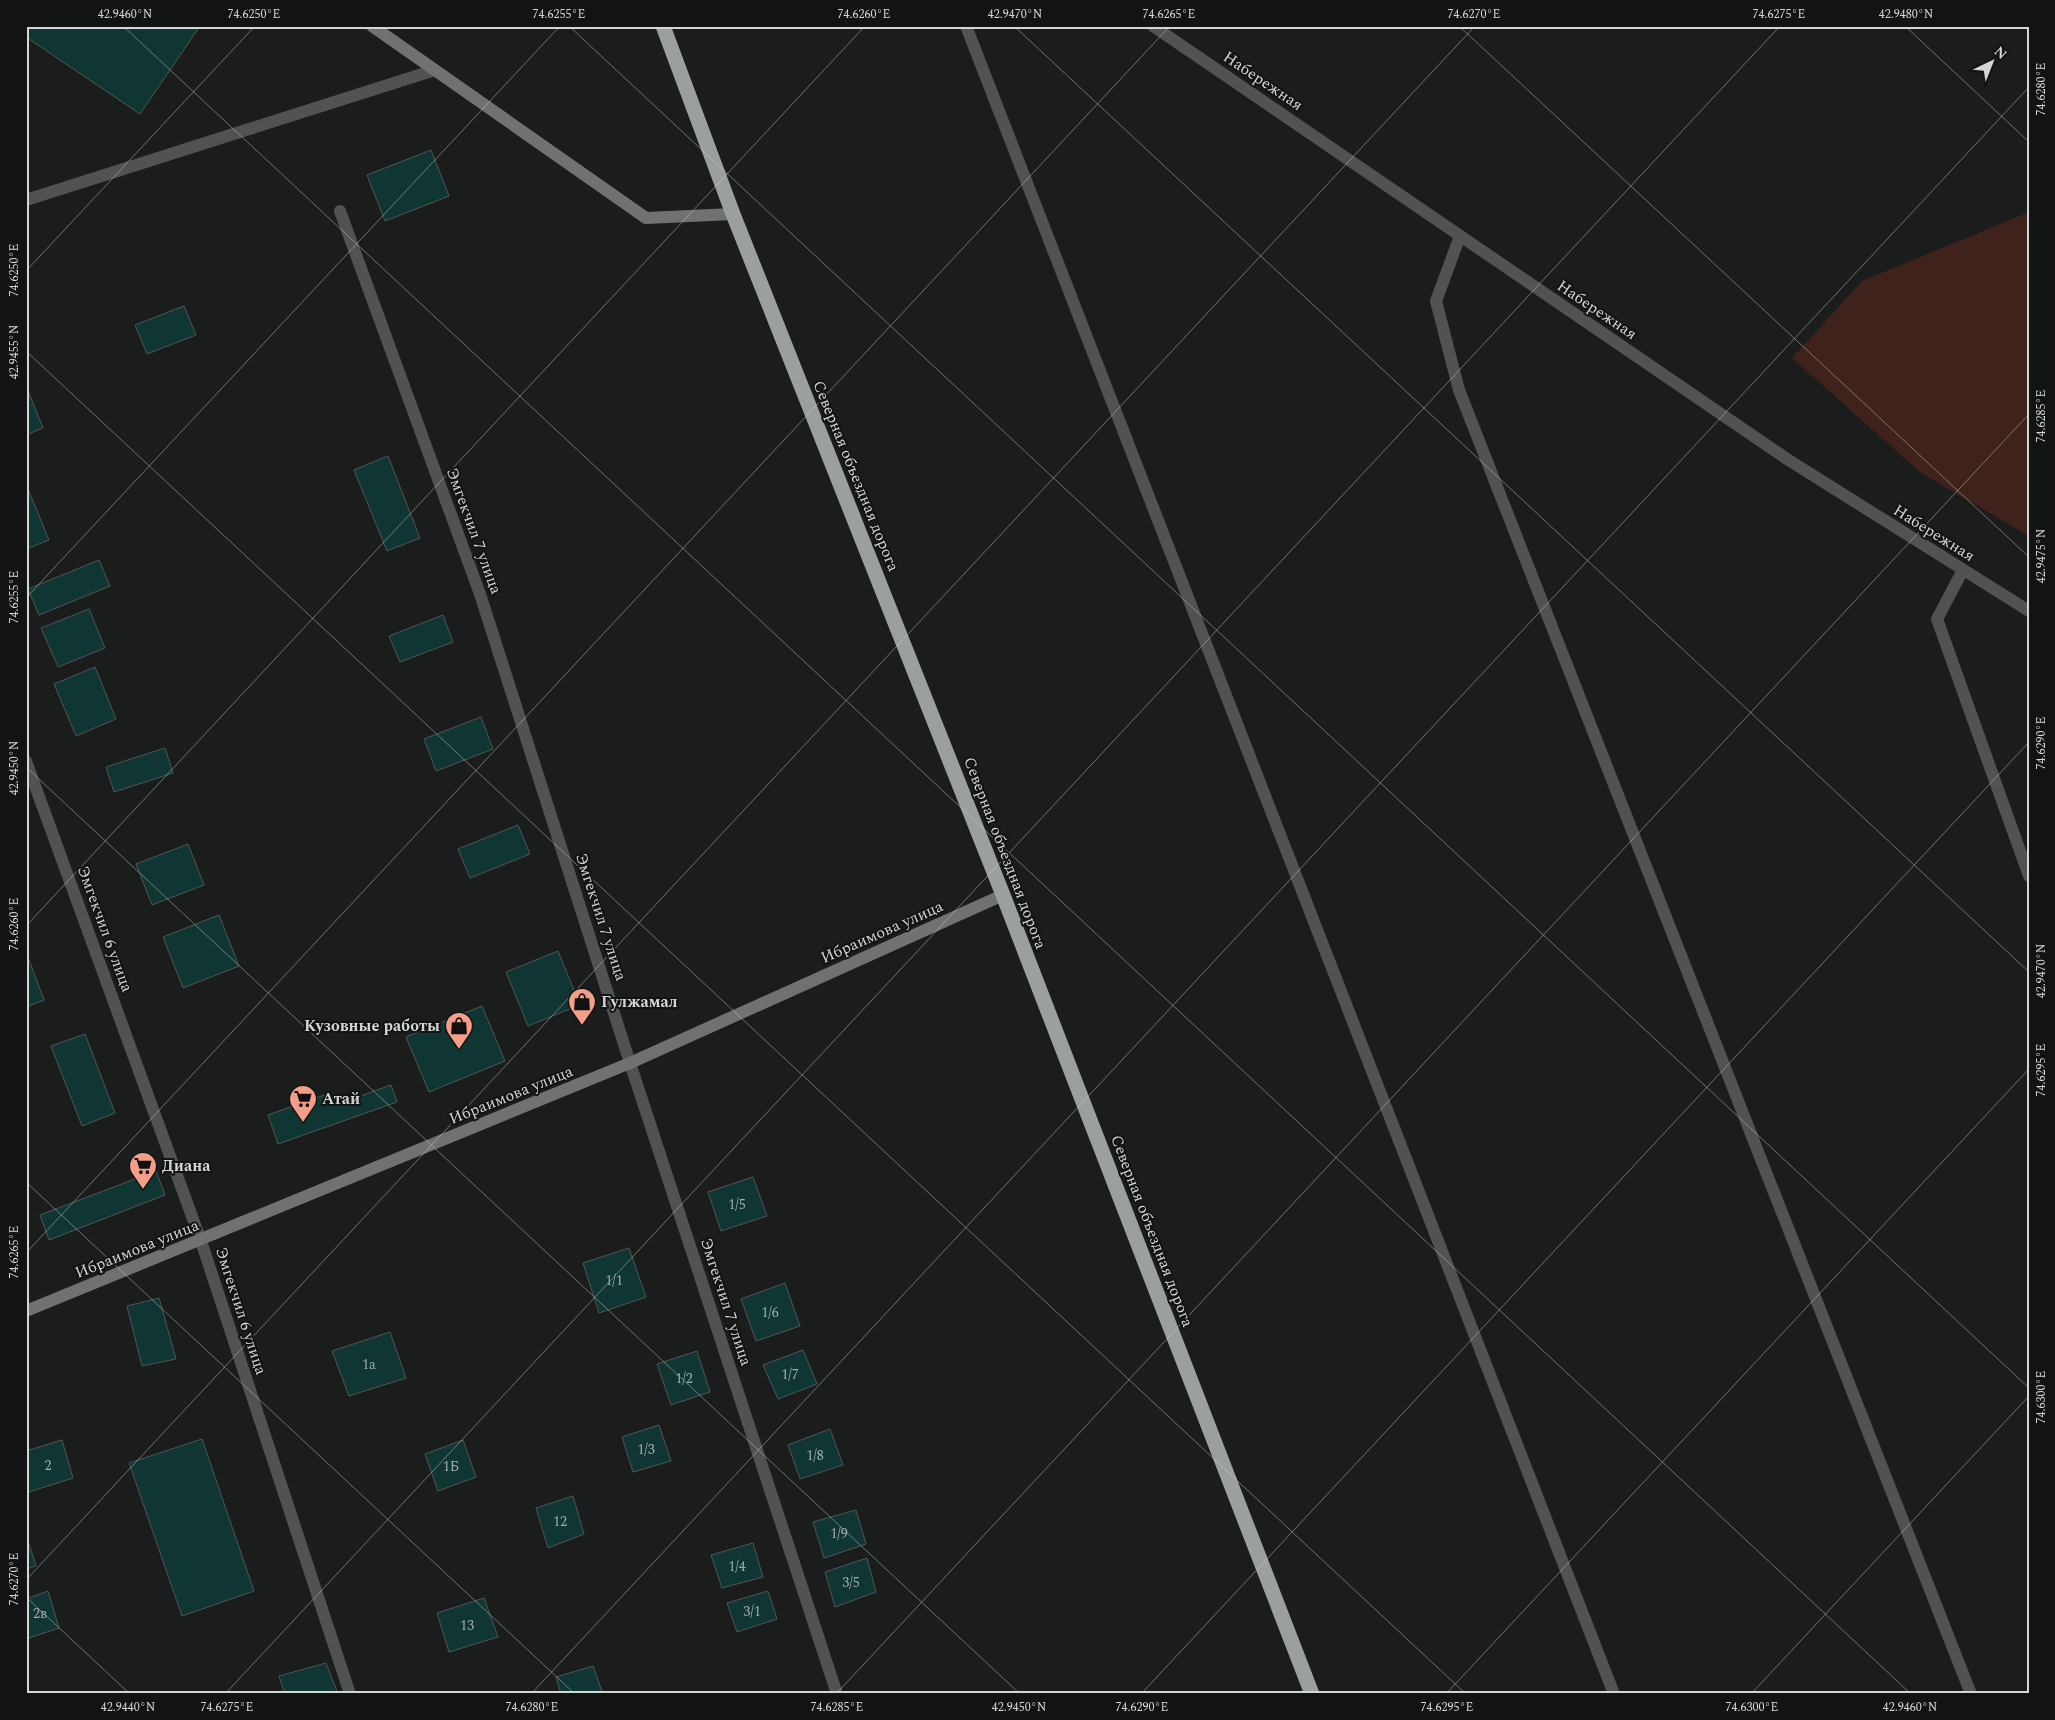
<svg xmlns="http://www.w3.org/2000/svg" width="2055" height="1720" font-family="Spectral,serif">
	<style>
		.green { fill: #3e221b }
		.building { fill: #103634; stroke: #525555 }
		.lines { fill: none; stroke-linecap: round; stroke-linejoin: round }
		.lane { stroke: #515353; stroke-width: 12 }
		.street { stroke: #515353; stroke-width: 12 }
		.secondary { stroke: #6f7271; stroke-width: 12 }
		.highway { stroke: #9b9f9f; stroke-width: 15 }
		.ticks { fill: none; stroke: #d3d6d5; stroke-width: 1; stroke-opacity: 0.45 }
		.labels { text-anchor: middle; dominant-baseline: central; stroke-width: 4; stroke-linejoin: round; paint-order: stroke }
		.number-label { font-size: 14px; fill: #a2aead }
		.street-label { font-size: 16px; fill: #d3d6d5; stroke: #111413 }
		.poi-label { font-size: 16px; font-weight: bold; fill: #d3d6d5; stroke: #111413; text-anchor: start }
		.neatline { fill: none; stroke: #d3d6d5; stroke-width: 2 }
		.ticks-label { font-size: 12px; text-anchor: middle; fill: #d3d6d5 }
	</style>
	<rect width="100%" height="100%" fill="#1a1d1c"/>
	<!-- green -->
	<path class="green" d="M2029,212v324l-108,-63 -129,-115 70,-77z"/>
	<!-- building -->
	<path class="building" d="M26,26h174l-60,88 -114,-77z
		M431,150l18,46 -64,25 -18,-46z
		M184,306l12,29 -49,19 -12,-29z
		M26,386l17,42 -17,7z
		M388,456l32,82 -33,13 -33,-81z
		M26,489h2l21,51 -23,9z
		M99,560l11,26 -71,29 -11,-26z
		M89,609l16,39 -47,19 -17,-39z
		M443,615l10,27 -53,20 -11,-26z
		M95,667l21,52 -40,17 -22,-52z
		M481,717l12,32 -57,22 -12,-32z
		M165,748l8,25 -59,19 -8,-25z
		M518,825l12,29 -60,24 -12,-29z
		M188,844l16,41 -52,20 -16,-41z
		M219,915l20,51 -56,22 -20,-51z
		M558,951l22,54 -52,21 -22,-54z
		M26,952l18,48 -18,7z
		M482,1006l23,55 -76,31 -23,-55z
		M85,1034l30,79 -33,13 -31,-80z
		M391,1085l6,17 -119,42 -10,-29 59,-21 5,12z
		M156,1171l9,24 -116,45 -9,-25z
		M753,1177l14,39 -46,15 -13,-39z
		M629,1248l17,49 -47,16 -16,-50z
		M785,1283l15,43 -44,15 -15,-42z
		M159,1298l17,61 -34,7 -15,-60z
		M390,1332l16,46 -57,18 -17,-45z
		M803,1350l14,34 -39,15 -15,-34z
		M697,1351l13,41 -39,13 -14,-41z
		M659,1425l12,36 -38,11 -11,-35z
		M830,1429l13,36 -43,14 -12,-34z
		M202,1439l52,152 -72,25 -53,-153z
		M62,1440l11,38 -47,15v-42z
		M463,1440l13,37 -38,14 -13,-37z
		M573,1496l11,38 -36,14 -12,-40z
		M856,1510l10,34 -42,14 -11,-36z
		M26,1535l10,31 -10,3z
		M753,1543l10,34 -41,11 -11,-33z
		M867,1558l9,34 -41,15 -10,-35z
		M48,1591l11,37 -33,11v-40z
		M768,1591l9,28 -40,13 -10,-29z
		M484,1598l14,39 -49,15 -12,-39z
		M326,1663l12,31h-53l-6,-18z
		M593,1666l10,28h-42l-5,-17z"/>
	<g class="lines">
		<!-- lane -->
		<path class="lane" d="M26,200l409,-130"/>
		<!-- street -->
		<path class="street" d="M966,26l648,1668
			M1153,26l634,433 242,152
			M340,211l140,383 150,469 207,631
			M1460,236l-24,65 23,89 512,1304
			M1963,570l-26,49 92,257
			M26,761l175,480 149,453"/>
		<!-- secondary -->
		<path class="secondary" d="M372,26l274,192 87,-4
			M26,1311l604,-248 373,-168"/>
		<!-- highway -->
		<path class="highway" d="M663,26l70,188 270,681 309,799"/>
	</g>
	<!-- ticks -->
	<path class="ticks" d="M123,26l1788,1668M569,26l1460,1362M1014,26l1015,946M1459,26l570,531M1905,26l124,116M26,271l229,-245M26,351l1440,1343M26,598l534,-572M26,767l994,927M26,926l839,-900M26,1182l549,512M26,1253l1144,-1227M26,1580l1449,-1554M26,1597l104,97M225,1694l1555,-1668M531,1694l1498,-1607M836,1694l1193,-1280M1141,1694l888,-952M1446,1694l583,-625M1751,1694l278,-298"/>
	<!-- icons -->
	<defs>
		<symbol id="shop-pin" viewBox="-11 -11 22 30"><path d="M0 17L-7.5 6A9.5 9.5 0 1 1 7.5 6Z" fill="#f49e88" stroke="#111413"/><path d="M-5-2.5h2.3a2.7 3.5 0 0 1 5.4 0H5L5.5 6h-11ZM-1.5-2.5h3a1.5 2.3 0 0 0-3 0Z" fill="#111"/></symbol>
		<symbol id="supermarket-pin" viewBox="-11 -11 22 30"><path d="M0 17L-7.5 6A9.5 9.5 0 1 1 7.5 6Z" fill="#f49e88" stroke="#111413"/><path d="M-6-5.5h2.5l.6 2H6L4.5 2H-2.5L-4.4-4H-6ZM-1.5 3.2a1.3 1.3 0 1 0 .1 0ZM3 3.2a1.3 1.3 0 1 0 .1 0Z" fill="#111"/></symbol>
	</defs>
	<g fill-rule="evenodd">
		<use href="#shop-pin" x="566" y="986" width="32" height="43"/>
		<use href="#shop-pin" x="443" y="1010" width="32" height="43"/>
		<use href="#supermarket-pin" x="287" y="1083" width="32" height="43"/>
		<use href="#supermarket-pin" x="127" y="1150" width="32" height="43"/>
	</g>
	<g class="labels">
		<!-- number labels -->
		<g class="number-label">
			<text x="737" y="1204">1/5</text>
			<text x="614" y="1280">1/1</text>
			<text x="770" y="1312">1/6</text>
			<text x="369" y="1364">1а</text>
			<text x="790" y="1374">1/7</text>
			<text x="684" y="1378">1/2</text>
			<text x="646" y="1449">1/3</text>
			<text x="815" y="1455">1/8</text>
			<text x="48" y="1465">2</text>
			<text x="451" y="1466">1Б</text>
			<text x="560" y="1521">12</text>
			<text x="839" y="1533">1/9</text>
			<text x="737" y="1566">1/4</text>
			<text x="851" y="1582">3/5</text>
			<text x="752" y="1611">3/1</text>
			<text x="40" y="1613">2в</text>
			<text x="467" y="1625">13</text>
		</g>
		<!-- street labels -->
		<g class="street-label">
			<text transform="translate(1263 81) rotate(34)">Набережная</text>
			<text transform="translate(1597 310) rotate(34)">Набережная</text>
			<text transform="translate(856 476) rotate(68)">Северная объездная дорога</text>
			<text transform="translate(474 531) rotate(70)">Эмгекчил 7 улица</text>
			<text transform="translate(1934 533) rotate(32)">Набережная</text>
			<text transform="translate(1005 853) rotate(69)">Северная объездная дорога</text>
			<text transform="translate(601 917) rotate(72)">Эмгекчил 7 улица</text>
			<text transform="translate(105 929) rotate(70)">Эмгекчил 6 улица</text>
			<text transform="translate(882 932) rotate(-24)">Ибраимова улица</text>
			<text transform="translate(511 1095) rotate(-22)">Ибраимова улица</text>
			<text transform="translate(1152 1231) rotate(69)">Северная объездная дорога</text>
			<text transform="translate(137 1249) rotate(-22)">Ибраимова улица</text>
			<text transform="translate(726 1302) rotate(72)">Эмгекчил 7 улица</text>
			<text transform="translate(241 1311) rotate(72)">Эмгекчил 6 улица</text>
		</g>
		<!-- poi labels -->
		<g class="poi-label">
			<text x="601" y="1002">Гулжамал</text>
			<text x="440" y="1026" text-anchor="end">Кузовные работы</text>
			<text x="322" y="1099">Атай</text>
			<text x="162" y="1166">Диана</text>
		</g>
	</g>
	<!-- border -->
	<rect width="2055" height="1720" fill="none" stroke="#111413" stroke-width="55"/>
	<!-- north arrow -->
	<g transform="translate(1992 62) rotate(43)" stroke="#111413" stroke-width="4" paint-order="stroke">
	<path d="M0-4L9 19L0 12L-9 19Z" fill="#d3d6d5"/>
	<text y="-8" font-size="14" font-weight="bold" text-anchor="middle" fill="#d3d6d5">N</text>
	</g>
	<rect x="28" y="28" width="2000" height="1664" class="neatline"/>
	<g class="ticks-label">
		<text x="125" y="18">42.9460°N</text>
		<text x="254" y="18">74.6250°E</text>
		<text x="559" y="18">74.6255°E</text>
		<text x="864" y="18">74.6260°E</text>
		<text x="1015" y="18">42.9470°N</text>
		<text x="1169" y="18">74.6265°E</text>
		<text x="1474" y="18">74.6270°E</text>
		<text x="1779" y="18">74.6275°E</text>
		<text x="1906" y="18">42.9480°N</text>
		<text transform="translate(2041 89) rotate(-90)" y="4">74.6280°E</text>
		<text transform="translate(14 270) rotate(-90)" y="4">74.6250°E</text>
		<text transform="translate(14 352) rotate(-90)" y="4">42.9455°N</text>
		<text transform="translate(2041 416) rotate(-90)" y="4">74.6285°E</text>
		<text transform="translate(2041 556) rotate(-90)" y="4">42.9475°N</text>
		<text transform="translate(14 597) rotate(-90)" y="4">74.6255°E</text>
		<text transform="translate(2041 743) rotate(-90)" y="4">74.6290°E</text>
		<text transform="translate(14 768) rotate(-90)" y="4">42.9450°N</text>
		<text transform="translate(14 924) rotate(-90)" y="4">74.6260°E</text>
		<text transform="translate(2041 971) rotate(-90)" y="4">42.9470°N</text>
		<text transform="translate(2041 1070) rotate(-90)" y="4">74.6295°E</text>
		<text transform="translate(14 1252) rotate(-90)" y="4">74.6265°E</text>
		<text transform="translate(2041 1397) rotate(-90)" y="4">74.6300°E</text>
		<text transform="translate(14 1579) rotate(-90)" y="4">74.6270°E</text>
		<text x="128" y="1711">42.9440°N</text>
		<text x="227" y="1711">74.6275°E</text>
		<text x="532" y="1711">74.6280°E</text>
		<text x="837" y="1711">74.6285°E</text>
		<text x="1019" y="1711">42.9450°N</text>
		<text x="1142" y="1711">74.6290°E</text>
		<text x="1447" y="1711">74.6295°E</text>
		<text x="1752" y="1711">74.6300°E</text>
		<text x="1910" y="1711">42.9460°N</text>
	</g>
</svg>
